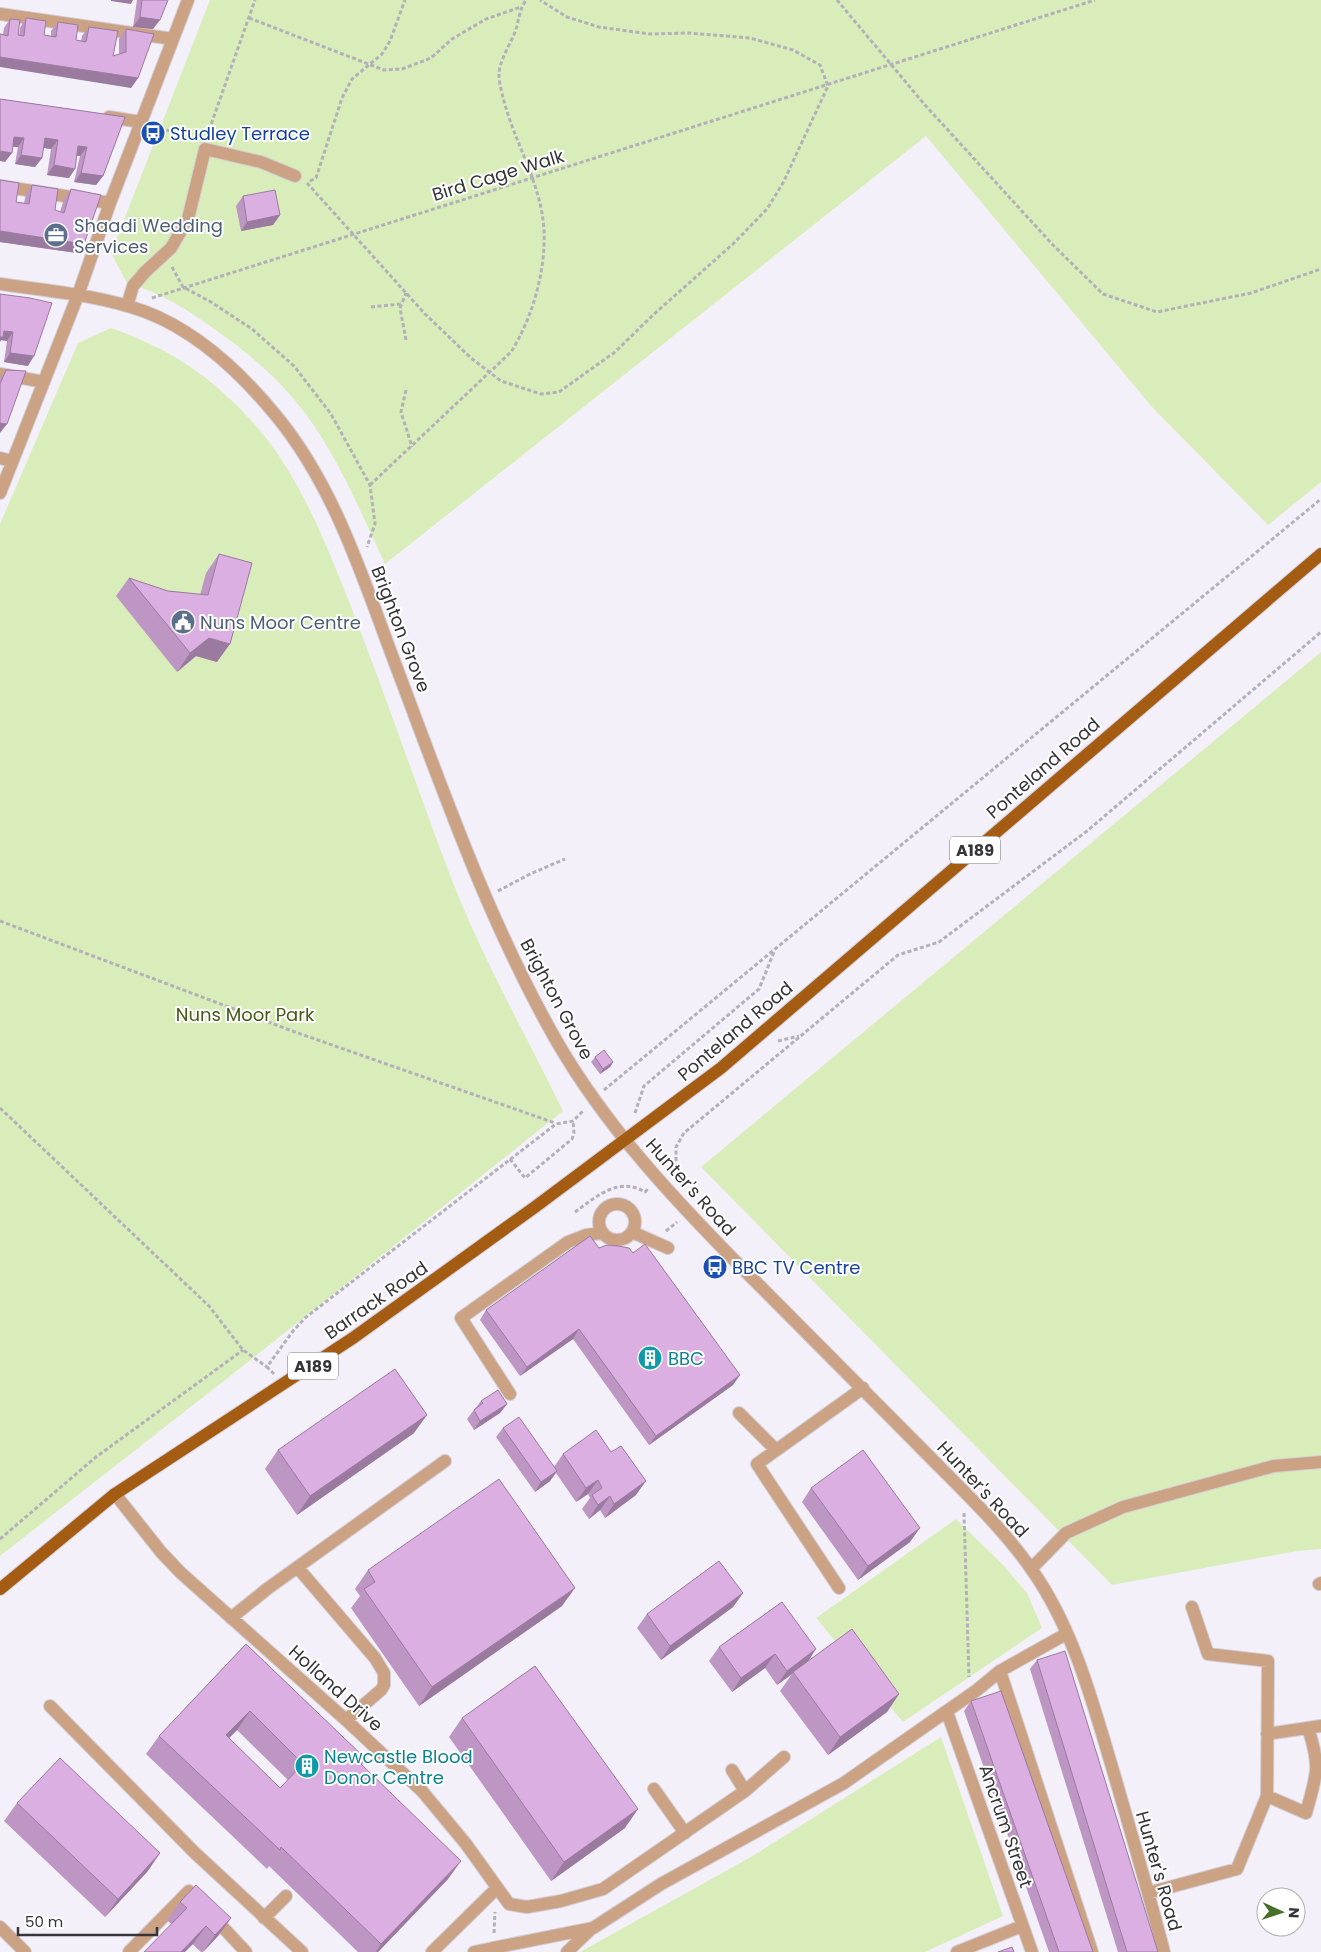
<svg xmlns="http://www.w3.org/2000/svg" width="1321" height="1952" font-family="Poppins,sans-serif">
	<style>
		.green { fill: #d9edbb }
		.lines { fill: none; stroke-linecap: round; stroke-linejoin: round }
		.minor-casing { stroke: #d2ced7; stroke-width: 14 }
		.major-casing { stroke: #d2ced7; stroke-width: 14 }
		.path { stroke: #b3b0b8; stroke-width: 3; stroke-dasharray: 4 2.5; stroke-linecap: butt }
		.minor { stroke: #cba283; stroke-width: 12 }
		.major { stroke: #a45b12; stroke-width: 12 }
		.wall { fill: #bd96c3; fill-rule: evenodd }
		.shaded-wall { fill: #9a7a9f }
		.building { fill: #dcafe3; stroke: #9a7a9f; fill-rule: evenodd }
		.labels { text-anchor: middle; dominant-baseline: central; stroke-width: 4; stroke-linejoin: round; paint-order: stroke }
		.shield { fill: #fff; stroke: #727174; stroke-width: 1 }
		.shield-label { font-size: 16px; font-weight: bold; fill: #353438 }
		.transit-label { font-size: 18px; fill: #164399; stroke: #fff; text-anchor: start }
		.street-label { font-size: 18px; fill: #353438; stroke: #fff }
		.service-label { font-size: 18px; fill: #4e5e75; stroke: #fff; text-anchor: start }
		.park-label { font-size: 18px; fill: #455919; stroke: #fff }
		.culture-label { font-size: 18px; fill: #0d838f; stroke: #fff; text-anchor: start }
	</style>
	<rect width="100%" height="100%" fill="#f4f0fa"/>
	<!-- green -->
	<path class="green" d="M210,0h1111v482l-53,43 -116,-118 -226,-271 -541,428c-24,-51 -46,-105 -80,-151 -24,-32 -55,-59 -88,-82 -29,-21 -55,-38 -90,-48l-16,-30z
		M111,328c60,21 103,50 145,98 43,49 68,113 92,173 36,91 67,184 102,276 31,81 75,158 113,236l-315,251 -248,194v-1032l78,-181z
		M1321,652v897l-24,2 -185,34 -411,-418z
		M956,1519l47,46 24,28 15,35 -139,94 -87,-104z
		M941,1737l62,179 -78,36h-345l171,-95z"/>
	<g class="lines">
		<defs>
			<path id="minor" d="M0,14l173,25
				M109,117l32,5
				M0,186l110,17
				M0,284c48,7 100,11 146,28 52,20 98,64 132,106 56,69 84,157 115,240 49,129 94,261 163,382 50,87 118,159 188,230 58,59 116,116 173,174 39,40 83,80 115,126 41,58 60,130 80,197 18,62 36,123 52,185
				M127,306l6,-20 12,-14 26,-24 17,-29 17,-70 56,13 34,14
				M0,374l44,8
				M0,458l12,3
				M0,493l78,-198 32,-92 78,-203
				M599 1222a18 18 0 1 1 36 0a18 18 0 1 1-36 0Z
				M632,1232l36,16
				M510,1394l-49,-76 107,-76 18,-7 16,-2
				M739,1413l37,37
				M115,1494l46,58 20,21 165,147 76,71 44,53 43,60 18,3 34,-6 42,-12 142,-98 39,-34
				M298,1568l77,90 9,15v12l-3,5 -35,30
				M1031,1569l35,-36 57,-26 151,-41 47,-4
				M1319,1584l2,-1
				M839,1588l-82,-124 106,-76
				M231,1618l36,-29 178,-128
				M1000,1671l92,281
				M50,1706l145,147 107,99
				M947,1712l85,240
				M1267,1734l54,-8
				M732,1770l13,21
				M654,1789l31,44
				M1267,1796l39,17c11,-40 15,-45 2,-85
				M1148,1893l89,-24 30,-73 1,-135 -60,-7 -16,-47
				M264,1918l22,-22
				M0,1927l25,25
				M129,1952l60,-61 57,61
				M432,1952l64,-63
				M474,1952l19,-4
				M496,1952l-3,-4 100,-20 68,-44 183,-101 133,-93 23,-19 66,-37
				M567,1952l25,-24
				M957,1952l65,-26"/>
			<path id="major" d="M0,1589l115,-95 238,-156 182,-131 186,-139 600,-514"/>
		</defs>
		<!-- minor casing -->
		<use href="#minor" class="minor-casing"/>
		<!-- major casing -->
		<use href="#major" class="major-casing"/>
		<!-- path -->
		<path class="path" d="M837,0l88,105 128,140 50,49 54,18 94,-19 70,-24
			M249,18l135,52 18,-1 29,-11 21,-19 34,-20 35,-12
			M154,126l41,13
			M207,136l48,-136
			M310,181l6,-3 26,-80 10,-19 30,-25 8,-13 15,-41
			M307,183l118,131 46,44 30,23 40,13 18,-2 56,-40 38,-37 80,-71 34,-35 16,-26 45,-97 -8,-21 -27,-15 -43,-12 -61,-5 -39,1 -51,-7 -32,-10 -27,-17
			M172,267l11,20 28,15 41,27 42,37 37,48 39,71 5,39 -8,23
			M152,298l943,-298
			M371,307l30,-3
			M406,340l-6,-32 7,-17
			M406,390l-5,22 11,35
			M370,485l141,-133c24,-38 39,-95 31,-139 -7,-39 -28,-74 -38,-112 -2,-8 -5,-18 -5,-26 0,-14 11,-30 16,-43 4,-11 4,-22 11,-32
			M498,891l32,-17 35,-15
			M0,921l295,111 260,91
			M778,1041l21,-5
			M604,1090l717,-591
			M0,1108l209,198 34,44 24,17
			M635,1113l9,-27 115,-97 15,-37
			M510,1159l15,19 47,-39 2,-6 -1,-12
			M668,1170l8,-6v-17l8,-14 214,-178 41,-13 148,-111 234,-199
			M575,1212c21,-15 43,-36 70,-20l4,-4
			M666,1231l11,-9
			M274,1374l-7,-7 26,-36 12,-13 251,-194 17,-3 11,-11
			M964,1513l5,164
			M0,1539l96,-82 147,-107
			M494,1933l1,-21"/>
		<!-- minor -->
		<use href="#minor" class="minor"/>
		<!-- major -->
		<use href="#major" class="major"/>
	</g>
	<!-- wall -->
	<path class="wall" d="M137,0h31l-15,29 -20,-2z
		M26,18l18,17 7,1v-5l7,-9 18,18 5,1 1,-5 7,-9 24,29 6,-2v-15l7,-10 12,49 -7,10 -128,-53 1,-7 6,-9 8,16 1,1 1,-8z
		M0,99l125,18 -22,59 -7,9 -22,-3 6,-26h-3l-8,22 -22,-3 4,-26 -8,-1 -1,10 -7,9 -20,-3 3,-17h-6l-7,15z
		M0,180l16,22 8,1 2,-9 6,-9 23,25 5,2 4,-13 7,-10 13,55 -7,9 -77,-11z
		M243,196l37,19 -7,10 -32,6 -5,-25z
		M0,294l28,72 -24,-4 3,-21 -6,-1 -1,2z
		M6,370l-6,63v-55z
		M219,554l-2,108 -21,-6 -19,16 -61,-76 13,-18 39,13 32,4 6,-22z
		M595,1057l18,5 -3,5 -10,7 -9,-12z
		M599,1248l134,137 -84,60 -76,-106 -53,37 -40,-56 6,-10z
		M481,1401l26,3 -7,9 -26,17 -7,-11z
		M503,1428l51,39 9,-13 73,41 -31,23 -5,-8 -11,9 -7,-10 8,-11 -2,-4 -12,8 -20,-29 -6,8 -15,11 -39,-55z
		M414,1433l-117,82 -32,-46 13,-19z
		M811,1488l99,54 -52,38 -56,-78z
		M368,1570l194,36 -143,100 -68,-98 9,-12 -5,-7z
		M743,1593l-10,14 -72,53 -24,-32 10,-14z
		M782,1602l26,59 91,33 -12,18 -59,43 -48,-64 12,-17 -15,11 -12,-17 -33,24 -23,-31 10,-14z
		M246,1644l120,115 -4,6 86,114 -70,73h-20l-89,-86 -2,3 -121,-115 13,-18zM237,1730l51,50 -8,8 -51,-50z
		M1037,1660l121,292h-40l-88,-283z
		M971,1701l122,251h-44l-85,-241z
		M462,1718l163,110 -74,53 -102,-144z
		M17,1803l143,50 -13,19 -42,45 -101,-96z
		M180,1902l51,16 -13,18 -15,16h-2l-34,-32z"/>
	<!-- shaded-wall -->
	<path class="shaded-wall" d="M111,0h22l-2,4 -20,-3z
		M140,17l20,3 -7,9 -20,-2z
		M0,57l138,21 -7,10 -131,-21z
		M14,137l10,1 -6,9 -11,-1z
		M45,138l13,2 -7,9 -13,-2z
		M78,146l9,1 -7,9 -8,-1z
		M0,151l12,2 -7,9 -5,-1z
		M21,155l21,3 -7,9 -20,-3z
		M54,165l21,4 -6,9 -22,-3z
		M81,173l22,3 -7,9 -22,-3z
		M280,215l-7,10 -32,6 6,-9z
		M0,231l84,13 -7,9 -77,-11z
		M4,331l9,1 -6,9 -6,-1 -1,2v-5z
		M10,353l24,3 -6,10 -24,-4z
		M0,423l7,1 -7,9z
		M209,638l21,6 -13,18 -21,-6 -19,16 13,-19z
		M613,1062l-3,5 -10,7 3,-5z
		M579,1329l-6,10 -53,37 7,-9z
		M740,1375l-7,10 -84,60 7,-9z
		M507,1404l-7,9 -26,17 6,-9z
		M427,1415l-13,18 -117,82 13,-19z
		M557,1471l-7,10 -15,11 6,-10z
		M598,1480l-10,14 -12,8 10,-14z
		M646,1481l-10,14 -31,23 9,-14z
		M610,1496l-10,14 -11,9 9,-14z
		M920,1528l-10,14 -52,38 10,-14z
		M575,1588l-13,18 -143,100 13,-19z
		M743,1593l-10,14 -72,53 9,-14z
		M816,1649l-9,14 -14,9 -1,2 -15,11 10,-14z
		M775,1654l-10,14 -33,24 9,-14z
		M899,1694l-12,18 -59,43 12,-18z
		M250,1711l-13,19 -24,24 13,-19z
		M638,1809l-13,19 -74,53 13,-19z
		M160,1853l-13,19 -42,45 13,-18z
		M461,1861l-13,18 -70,73h-2l5,-8z
		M231,1918l-13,18 -15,16 12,-17z
		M206,1926l-13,18 -8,8h-4z"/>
	<!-- building -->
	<path class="building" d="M142,0h26l-8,20 -20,-3z
		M26,18l20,3 -2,14 12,2 2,-15 20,3 -2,15 10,2 3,-15 29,4 -5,25 13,-4v-23l28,5 -16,44 -138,-21v-23l8,2 2,-17 10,1 -2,15 6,1z
		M0,99l125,18 -22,59 -22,-3 6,-26 -9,-1 -3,23 -21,-4 4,-25 -13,-2 -3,20 -21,-3 3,-17 -10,-1 -2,16 -12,-2z
		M0,180l19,3 -3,19 13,2 3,-19 26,4 -3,21 9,3 7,-24 30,6 -17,49 -84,-13z
		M275,190l5,25 -33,7 -4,-26z
		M0,294l30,4 22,5 -18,53 -24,-3 3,-21 -9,-1 -1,6h-3z
		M6,370l20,1 -19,53 -7,-1v-39z
		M219,554l33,9 -22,81 -21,-6 -19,15 -61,-75 39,13 40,4z
		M604,1050l9,12 -10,7 -8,-12z
		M590,1236l9,12 8,-3 11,1 11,2 4,5 12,-9 95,131 -84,61 -77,-107 -52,38 -41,-57z
		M395,1369l32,46 -117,81 -32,-46z
		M498,1390l9,14 -27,17 -6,-11 9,-7 -2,-2z
		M519,1417l38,54 -16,11 -38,-54z
		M596,1430l15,22 10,-6 25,35 -32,23 -4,-8 -12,9 -6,-10 10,-7 -4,-8 -12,8 -23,-34z
		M863,1450l57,78 -52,38 -57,-78z
		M499,1479l76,109 -143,99 -68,-98 11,-7 -7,-12z
		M719,1561l24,32 -73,53 -23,-32z
		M782,1602l34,47 -29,22 -12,-17 -34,24 -22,-31z
		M852,1629l47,65 -59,43 -47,-65z
		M246,1644l120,115 -5,5 100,97 -80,83 -100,-97 -1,3 -121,-114zM250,1711l53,53 -23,24 -54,-53z
		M1065,1651l93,301h-31l-90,-292z
		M535,1666l103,143 -74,53 -102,-144z
		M1001,1691l92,261h-34l-88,-251z
		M60,1758l100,95 -42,46 -101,-96z
		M196,1885l35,33 -16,17 -9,-9 -25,26h-37l43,-44 -7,-6z
		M1012,1947l2,5h-16z"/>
	<!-- icons -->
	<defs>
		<symbol id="bus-disc" viewBox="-11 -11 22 22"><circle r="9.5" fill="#1a4fb4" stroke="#fff"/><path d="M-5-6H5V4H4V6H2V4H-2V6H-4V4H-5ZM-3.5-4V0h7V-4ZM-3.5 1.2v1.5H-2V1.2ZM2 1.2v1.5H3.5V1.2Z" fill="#fff"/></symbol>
		<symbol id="office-disc" viewBox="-11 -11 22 22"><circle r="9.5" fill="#5c6f8a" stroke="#fff"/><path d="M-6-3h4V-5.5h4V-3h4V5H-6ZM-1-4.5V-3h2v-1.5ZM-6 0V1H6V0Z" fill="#fff"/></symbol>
		<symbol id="civic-disc" viewBox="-11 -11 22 22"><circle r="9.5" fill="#5c6f8a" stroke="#fff"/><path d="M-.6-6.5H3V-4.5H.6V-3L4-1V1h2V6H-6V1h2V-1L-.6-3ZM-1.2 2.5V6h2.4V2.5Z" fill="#fff"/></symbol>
		<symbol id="building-disc" viewBox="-11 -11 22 22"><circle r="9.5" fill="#0f9aa8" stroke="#fff"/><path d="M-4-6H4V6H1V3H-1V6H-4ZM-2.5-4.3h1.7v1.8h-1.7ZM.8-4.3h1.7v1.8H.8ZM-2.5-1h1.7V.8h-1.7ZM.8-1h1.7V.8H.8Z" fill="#fff"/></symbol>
	</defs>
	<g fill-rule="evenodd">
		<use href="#bus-disc" x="139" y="119" width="28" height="28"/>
		<use href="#office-disc" x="42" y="221" width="28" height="28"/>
		<use href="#civic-disc" x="169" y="608" width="28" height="28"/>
		<use href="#bus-disc" x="701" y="1253" width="28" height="28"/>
		<use href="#building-disc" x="636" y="1344" width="28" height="28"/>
		<use href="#building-disc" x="293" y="1752" width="28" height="28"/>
	</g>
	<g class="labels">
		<!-- shield labels -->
		<g class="shield">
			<rect x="950" y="836.5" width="50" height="27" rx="4"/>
			<rect x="288" y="1352.5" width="50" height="27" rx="4"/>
		</g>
		<g class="shield-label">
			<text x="975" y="850">A189</text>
			<text x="313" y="1366">A189</text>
		</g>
		<!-- transit labels -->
		<g class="transit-label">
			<text x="170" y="133">Studley Terrace</text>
			<text x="732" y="1267">BBC TV Centre</text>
		</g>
		<!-- street labels -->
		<g class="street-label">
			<text transform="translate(498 175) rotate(-17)">Bird Cage Walk</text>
			<text transform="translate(401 629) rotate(69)">Brighton Grove</text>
			<text transform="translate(1043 768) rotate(-41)">Ponteland Road</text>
			<text transform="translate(557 999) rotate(62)">Brighton Grove</text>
			<text transform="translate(735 1031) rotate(-40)">Ponteland Road</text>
			<text transform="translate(691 1187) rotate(48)">Hunter's Road</text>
			<text transform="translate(376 1300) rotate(-35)">Barrack Road</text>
			<text transform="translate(983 1489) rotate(47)">Hunter's Road</text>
			<text transform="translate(336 1688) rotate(42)">Holland Drive</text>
			<text transform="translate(1006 1826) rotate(71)">Ancrum Street</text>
			<text transform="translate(1159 1871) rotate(74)">Hunter's Road</text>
		</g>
		<!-- service labels -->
		<g class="service-label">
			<text x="74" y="225">Shaadi Wedding<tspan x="74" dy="21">Services</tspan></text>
			<text x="200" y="622">Nuns Moor Centre</text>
		</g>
		<!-- park labels -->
		<g class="park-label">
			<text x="245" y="1014">Nuns Moor Park</text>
		</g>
		<!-- culture labels -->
		<g class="culture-label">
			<text x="668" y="1358">BBC</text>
			<text x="324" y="1756">Newcastle Blood<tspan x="324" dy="21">Donor Centre</tspan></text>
		</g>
	</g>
	<!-- north arrow -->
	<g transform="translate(1281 1912) rotate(93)"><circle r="24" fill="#ffffff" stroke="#aeaeaf"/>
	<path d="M0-4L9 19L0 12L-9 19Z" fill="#486f2a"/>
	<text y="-8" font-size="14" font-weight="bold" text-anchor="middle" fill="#353438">N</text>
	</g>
	<!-- scale -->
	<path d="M18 1927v8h139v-8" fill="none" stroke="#353438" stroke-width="2.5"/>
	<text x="25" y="1927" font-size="15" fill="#353438" stroke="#ffffff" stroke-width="4" paint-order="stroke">50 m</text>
</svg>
